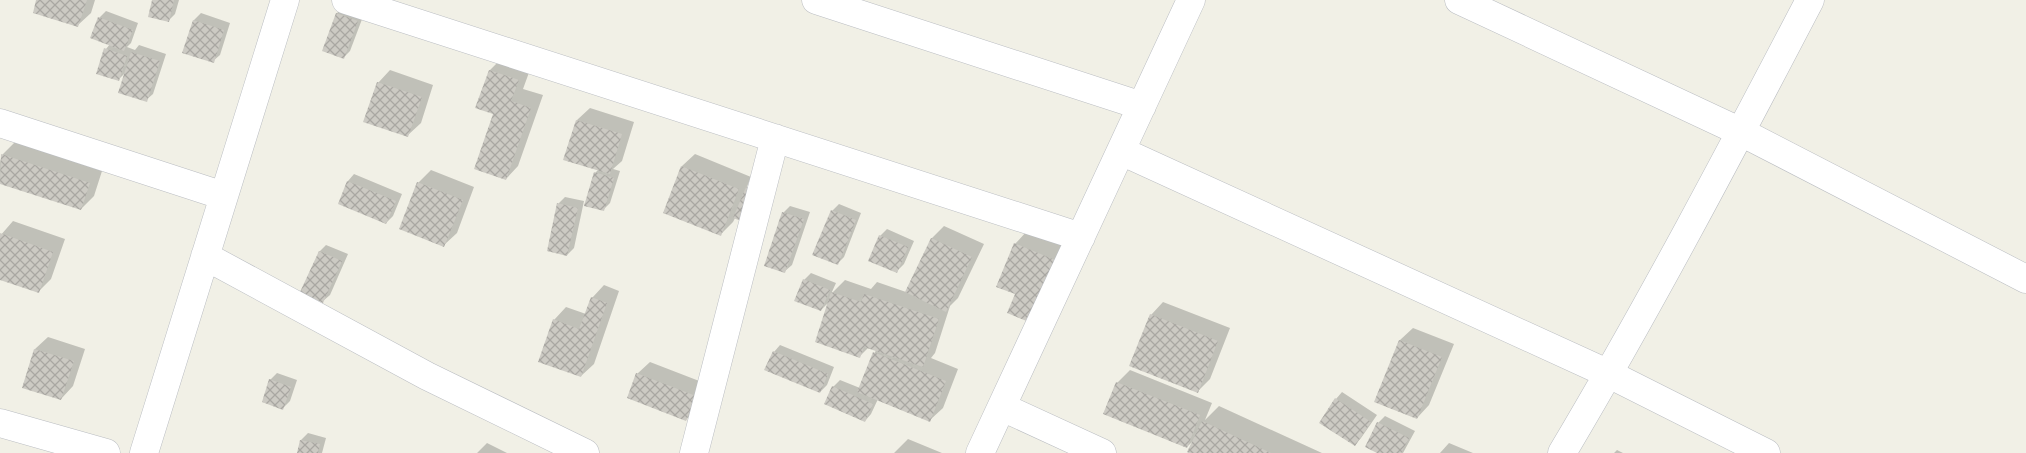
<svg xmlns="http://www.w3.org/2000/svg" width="2026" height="453" font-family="Jost,sans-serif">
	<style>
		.shadow { fill: #0003 }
		.building { fill: url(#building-cross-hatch) }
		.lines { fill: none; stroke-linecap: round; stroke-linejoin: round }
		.minor-casing { stroke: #babdc2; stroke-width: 29 }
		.minor { stroke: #fff; stroke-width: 28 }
	</style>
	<defs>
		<pattern id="building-cross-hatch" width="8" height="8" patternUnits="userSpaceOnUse" patternTransform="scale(1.25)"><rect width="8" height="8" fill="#cccac3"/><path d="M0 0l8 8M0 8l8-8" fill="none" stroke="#a9a7a2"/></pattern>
	</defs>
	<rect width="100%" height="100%" fill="#f1f0e6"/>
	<!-- shadow -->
	<path class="shadow" d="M38,0h57l-4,13 -13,12z
		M154,0h25l-4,14 -7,7z
		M344,7l20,7 -14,37 -7,7 -6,-45z
		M106,11l32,12 -7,20 -4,4 8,3 4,-5 27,9 -13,40 -7,6 -21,-27 -7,7 -12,-31 4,-5 -11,-26z
		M201,13l29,10 -10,32 -7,6 -29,-8 10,-33z
		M502,58l29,9 -8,22 20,6 -25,71 -12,13 -12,-66 -4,-43z
		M390,70l43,15 -12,38 -13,12 -30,-52z
		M590,108l44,14 -12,39 -9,8 7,2 -10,32 -7,7 -8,-37 3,-3 -33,-11 12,-39z
		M15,142l87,29 -8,25 -13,13 -81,-27v-20l2,-7z
		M695,154l56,23 -5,12 8,-8 -21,41 -12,12 -57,-22 18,-46z
		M431,170l43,17 -17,46 -13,12 -26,-62z
		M354,174l48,20 -9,22 -7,7 -47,-20 9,-22z
		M565,197l19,4 -10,47 -7,7 -9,-51z
		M839,204l22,9 -17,44 -7,7 -5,-53z
		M790,206l20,6 -18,53 -7,6 -2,-58z
		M13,221l52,18 -14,40 -13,13 -38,-13v-43z
		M944,226l40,18 -26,54 -8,8 -15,47 -4,5 27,11 -15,39 -13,12 -52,-21 -7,15 -6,7 -39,-17 7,-17 7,-7 20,8 16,-38 -8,-2 -8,8 -30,-55 -9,9 -17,-30 7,-7 25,10 -5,11 14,-14 26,9 6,-7 29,10 26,-54z
		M887,229l27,12 -10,23 -7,7 -17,-35z
		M1027,231l39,16 -37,74 -12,-27 -2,-50z
		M326,245l22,9 -18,41 -7,6 -3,-50z
		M604,285l15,6 -25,73 -13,12 -27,-56 12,-13 20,7 6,-16z
		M1163,302l67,26 -20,51 -12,12 -47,-76z
		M1413,328l41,16 -25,61 -12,13 -41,-16 24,-62z
		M48,337l37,12 -12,37 -12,13 -38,-12 12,-38z
		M780,345l54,22 -7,18 -7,7 -46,-40z
		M650,362l57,22 -9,23 -12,13 -49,-46z
		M1130,370l82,33 -7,17 14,-14 103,47h-130l3,-14 -8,8 -82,-34 13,-31z
		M277,373l20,7 -7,21 -7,7 -13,-28z
		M1342,392l35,23 -16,23 -6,7 -19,-46z
		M1385,416l30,15 -12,22h-23l-2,-30z
		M308,433l18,5 -4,15h-24l3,-13z
		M908,439l34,14h-48z
		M487,443l20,10h-30z
		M1449,443l24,10h-33z
		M1617,450l6,3h-9z"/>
	<!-- building -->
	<path class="building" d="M36,0h51l-9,27 -45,-14z
		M152,0h22l-5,22 -21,-5z
		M336,13l22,8 -14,38 -22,-8z
		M98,17l35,13 -9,21 -34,-13z
		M193,20l31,10 -10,33 -32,-10z
		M104,48l23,8 -8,25 -23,-7z
		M131,52l29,9 -13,41 -29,-9z
		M489,70l30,10 -8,21 20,7 -25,72 -32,-11 19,-55 -18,-6z
		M377,82l45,15 -14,40 -45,-15z
		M576,120l46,14 -12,40 -47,-14z
		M1,154l89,29 -9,27 -81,-26z
		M681,166l58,23 -18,47 -58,-23z
		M594,172l20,6 -10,33 -20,-5z
		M347,181l49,20 -10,23 -48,-20z
		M417,182l46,18 -19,47 -45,-18z
		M746,187l22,9 -13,30 -22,-8z
		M557,203l21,5 -11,48 -20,-5z
		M831,210l25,10 -18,45 -26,-10z
		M782,212l22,7 -19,54 -21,-7z
		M0,233l53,19 -14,41 -39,-13z
		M879,235l29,12 -11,26 -29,-12z
		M931,238l41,19 -26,55 -41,-20z
		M1014,243l41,17 -26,62 -22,-9 8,-19 -19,-7z
		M319,251l23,10 -19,42 -23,-11z
		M803,279l27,11 -9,21 -27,-10z
		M831,292l30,10 3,-8 75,25 -16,48 -59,-20 -4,11 -45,-16z
		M591,297l16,6 -26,74 -43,-15 15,-43 26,10z
		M1150,314l68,27 -20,52 -69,-27z
		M1399,340l43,17 -25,62 -43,-17z
		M34,349l40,12 -13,39 -39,-12z
		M773,351l55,23 -8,19 -56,-23z
		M873,352l73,29 -16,41 -73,-30z
		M636,373l60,23 -10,25 -59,-23z
		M269,379l22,8 -8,23 -21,-8z
		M1116,382l84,33 -13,33 -84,-34z
		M832,386l41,18 -8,18 -41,-18z
		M1335,398l36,24 -16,24 -36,-23z
		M1202,421l69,32h-82l-2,-1z
		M1377,422l32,16 -8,15h-24l-12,-6z
		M300,440l20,4 -2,9h-21z"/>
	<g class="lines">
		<defs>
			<path id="minor" d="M346,0l735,237
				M816,0l326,106
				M1459,0l282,132 285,147
				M0,123l224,73
				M1121,151l488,223 157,79
				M205,256l222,120 158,77
				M1002,407l100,46
				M0,423l106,30
				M144,453l141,-453
				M694,453l81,-315
				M980,453l211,-453
				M1562,453c88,-148 168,-300 248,-453"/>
		</defs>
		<!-- minor casing -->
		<use href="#minor" class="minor-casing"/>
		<!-- minor -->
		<use href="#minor" class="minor"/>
	</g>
</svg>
